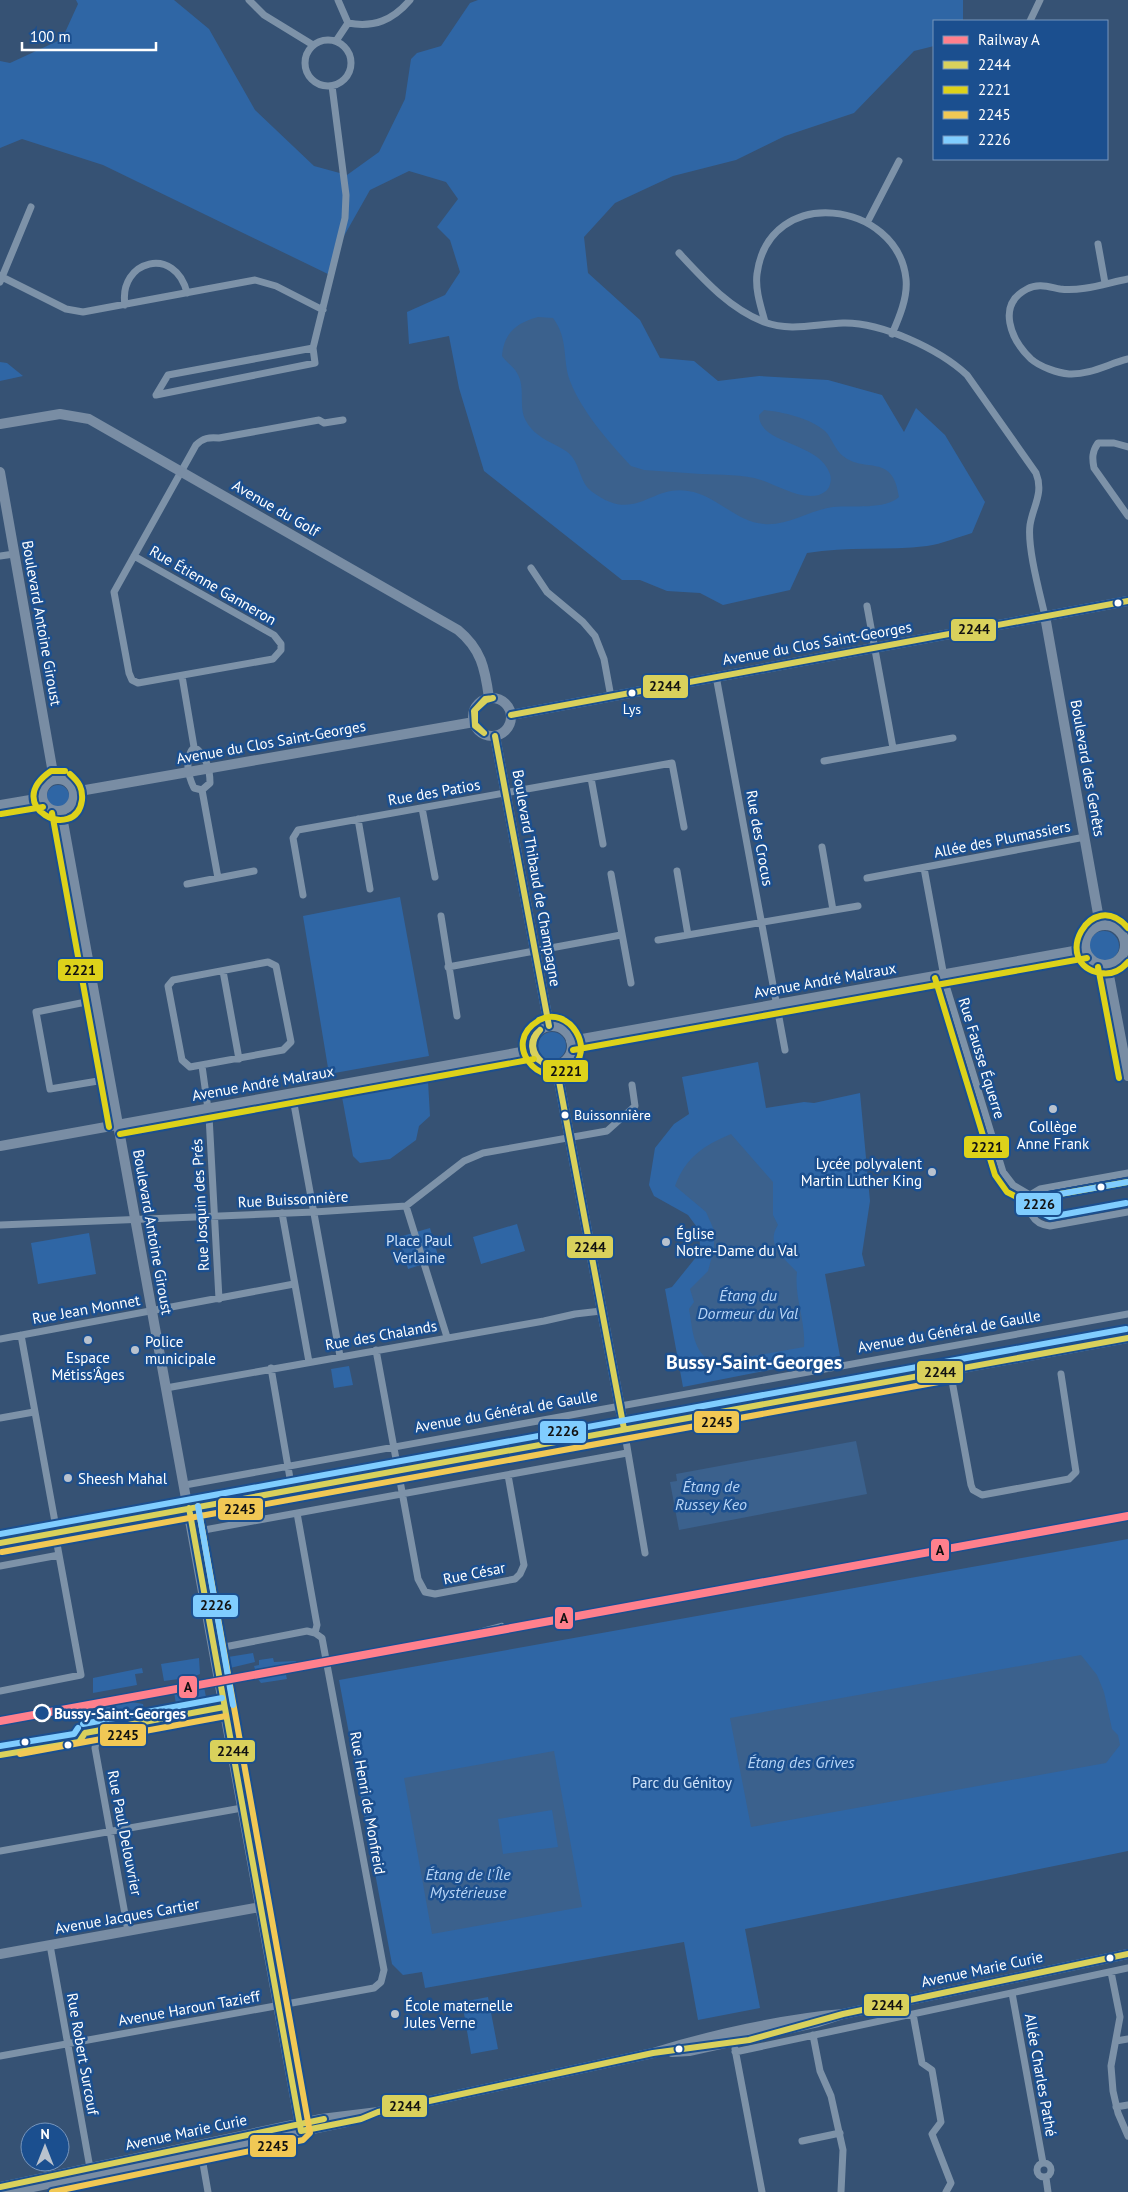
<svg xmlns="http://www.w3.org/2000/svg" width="1128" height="2192" font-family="'PT Sans',sans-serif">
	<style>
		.green { fill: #2f66a5 }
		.water { fill: #3b618d; fill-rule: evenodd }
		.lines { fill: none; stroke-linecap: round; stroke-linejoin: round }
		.street { stroke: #7d92a8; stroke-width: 7 }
		.secondary { stroke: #798da4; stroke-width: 10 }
		.rail-casing { stroke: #7e92a7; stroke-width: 4.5 }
		.rail { stroke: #1b4f8f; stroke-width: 2.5; stroke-dasharray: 8; stroke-linecap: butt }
		.bus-1-casing { stroke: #1b4f8f; stroke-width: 10 }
		.bus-2-casing { stroke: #1b4f8f; stroke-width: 10 }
		.bus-3-casing { stroke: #1b4f8f; stroke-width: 10 }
		.bus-4-casing { stroke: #1b4f8f; stroke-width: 10 }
		.bus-1 { stroke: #d9d15c; stroke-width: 6 }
		.bus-2 { stroke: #ddd21a; stroke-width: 6 }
		.bus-3 { stroke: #f1c855; stroke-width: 6 }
		.bus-4 { stroke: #80cdff; stroke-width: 6 }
		.rail-1-casing { stroke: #1b4f8f; stroke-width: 11 }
		.rail-1 { stroke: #ff808d; stroke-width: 8 }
		.bus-dot { fill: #fff; stroke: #1b4f8f; stroke-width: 2 }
		.poi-dot { fill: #b9c2ce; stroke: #1b4f8f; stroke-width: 2 }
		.stop-dot { fill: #1b4f8f; stroke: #fff; stroke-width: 2.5 }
		.labels { text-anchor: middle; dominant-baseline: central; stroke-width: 5; stroke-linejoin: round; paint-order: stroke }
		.bus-label { font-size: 14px; fill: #fff; stroke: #1b4f8f }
		.street-label { font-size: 15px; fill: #fff; stroke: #1b4f8f }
		.poi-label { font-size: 15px; fill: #fff; stroke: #1b4f8f; text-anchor: start }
		.park-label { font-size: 15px; fill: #cfe3fa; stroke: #1b4f8f }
		.stop-label { font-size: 15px; font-weight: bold; fill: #fff; stroke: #1b4f8f; text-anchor: start }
		.water-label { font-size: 16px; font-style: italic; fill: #b5d3f5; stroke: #1b4f8f }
		.district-label { font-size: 20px; font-weight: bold; fill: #fff; stroke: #1b4f8f }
		.line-badge { stroke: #1b4f8f; stroke-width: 2 }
		.pale-badge-label { font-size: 14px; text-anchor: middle; font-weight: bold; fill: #111 }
	</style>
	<rect width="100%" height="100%" fill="#365274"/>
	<!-- green -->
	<path class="green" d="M76,0h98l35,29 46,81 59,56 33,9 32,-23 26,-53 6,-40 6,-6 24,-7 29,-43 8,-3h485v21h-29v25l-20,5 -60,62 -69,23 -49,24 -63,16 -58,27 -31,34 4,36 52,47 20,38 34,3 24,20 41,-5 69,4 54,15 22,37 12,-24 29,27 40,67 -13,31c-14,4 -30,11 -45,13 -40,5 -80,0 -120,7l-17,37 -67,15 -23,-12 -33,-2 -27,-11h-18l-138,-109 -25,-83 -10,-52 -40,8 -2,-32 38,-17 15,-23 -10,-32 -13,-13 21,-28 -12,-17 -37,-11 -39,19 -30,53 -10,32 -227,-110 -81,-26 -22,9v-87l10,2 52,-24 16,-35z
		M0,362l7,1 16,13 -23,5z
		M47 796a11 11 0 1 1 22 0a11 11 0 1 1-22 0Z
		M400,897l29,159 -100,18 -26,-158z
		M1089 946a15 15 0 1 1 30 0a15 15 0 1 1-30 0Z
		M538 1046a14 14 0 1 1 28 0a14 14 0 1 1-28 0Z
		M758,1062l8,46 38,-6 10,1 46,-10 10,108 -8,53 3,12 -40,8 15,82 -157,31 -18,-98 7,-2 25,-31 3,-10 -1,-16 -11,-15 -34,-19 -5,-11 6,-37 19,-24 15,-10 -7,-37z
		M428,1081l2,35 -11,10 -3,14 -26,19 -30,4 -7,-7 -11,-59z
		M517,1224l8,27 -44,13 -8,-27z
		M430,1228l9,31 -31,10 -9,-32z
		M89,1233l7,41 -58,10 -7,-41z
		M349,1366l4,19 -19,3 -3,-19z
		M1128,1539v312l-383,78 15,79 -62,12 -14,-78 -259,46 -3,-16 -19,3 -11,-11 -53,-284z
		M253,1653l2,9 -25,6 -2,-11z
		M199,1658l1,16 -7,3 -29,4 -3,-17z
		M273,1658l1,4 22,-1 1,2 8,-1v3l-20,6v-3l-13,1 -1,-2 -16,2 -1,-3 5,-1v-5z
		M142,1668l1,5 -8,1 2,11 -44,8v-15z
		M244,1672l13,2 11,-2v3c6,-1 13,1 18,0l1,4 -26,4 -4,-5 -13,2 -1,-2h-8l-1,-3z
		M204,1687l3,15 -25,4 -1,-3 -5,1 -2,-12z
		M132,1702l11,2 1,5 -9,1v5l-33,4v-3l-8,2 -1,-8z
		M488,1997l10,52 -27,5 -9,-52z"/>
	<!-- water -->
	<path class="water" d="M538,317l15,1c16,22 9,41 17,63 12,31 39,61 61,85l13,4c19,1 38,3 57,4 20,1 42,0 60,6 18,6 48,25 65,11 4,-3 6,-11 4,-17 -11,-33 -71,-29 -71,-59l5,-5c19,2 46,8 61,21 7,7 10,19 18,25 22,18 50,-4 56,41 -14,13 -46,8 -66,10 -23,3 -45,19 -69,17 -28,-2 -48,-29 -76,-33 -39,-6 -52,34 -97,0 -10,-8 -11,-23 -18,-33 -9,-14 -35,-15 -47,-37 -8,-14 0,-34 -9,-48 -3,-6 -10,-10 -15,-17 2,-23 14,-33 36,-39z
		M731,1134l42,48v33l5,10c-13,20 6,33 19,47 -3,25 9,49 7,75l-91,16c-21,-12 -20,-33 -24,-54l5,-7 -4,-13 18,-18 6,-22v-19l-8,-18 -31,-26c11,-29 28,-40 56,-52z
		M856,1441l11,53 -188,36 -9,-48 7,-1 -1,-7z
		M1081,1655l16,20 7,17 8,37 6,6 2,10 -14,18 -355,64 -21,-109z
		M554,1751l28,156 -150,27 -28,-156zM552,1810l6,37 -55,7 -5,-35z"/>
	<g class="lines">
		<!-- street -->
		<path class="street" d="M249,0l15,15 49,30
			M338,0l10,23
			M1030,21l10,-21
			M305 63a23 23 0 1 1 46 0a23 23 0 1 1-46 0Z
			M336,41l12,-18c26,5 45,-3 62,-23
			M867,223l32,-62
			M1098,244l7,39
			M679,253c25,27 50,55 85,69 27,10 51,2 79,1 38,-1 96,26 124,52l69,98c8,20 -3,33 -6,52 -3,22 10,69 15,91
			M0,276l66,33 17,3 172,-32 21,6 47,24
			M1128,279c-21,4 -47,13 -68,10 -11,-2 -22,-6 -33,0 -31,16 -16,51 4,70 9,8 27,14 38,15 21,1 39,-10 59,-15
			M0,282l31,-75
			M125,305c-7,-45 51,-60 62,-12
			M765,322c-4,-15 -10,-32 -8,-48 12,-91 141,-73 149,5 2,18 -7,39 -14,55
			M313,348l2,15 -159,32 12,-20z
			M313,348l32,-130 1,-23 -14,-109
			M1128,447l-14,-4h-16c-6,9 -6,15 -4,25l34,48
			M0,556l14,-2
			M134,556l140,79 7,9v6l-8,9 -135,24 -6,-3 -3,-7 -15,-81 82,-147c7,-7 13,-8 23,-7l100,-18 5,3 19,-3
			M531,568l16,24 36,30 12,14 9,23 7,38
			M867,606l26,142
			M182,676l12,71
			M716,676l69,374
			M194,747c12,7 16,23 16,36l-8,7 -8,-2c-6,-12 -10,-30 0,-41z
			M824,761l129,-23
			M591,778l12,66
			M202,790l16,88
			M422,808l13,69
			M358,819l12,70
			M822,847l11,63
			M924,868l21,114 58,190 10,13 17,10
			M677,871l11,64
			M611,874l20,109
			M867,878l218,-41
			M187,884l67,-13
			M303,895l-10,-57 5,-8 374,-67 12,64
			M441,916l16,100
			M658,940l200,-34
			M268,962l8,4 15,76 -8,8 -93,17 -8,-7 -14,-74 5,-6z
			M448,967l173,-32
			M223,971l16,88
			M96,1000l-60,12 14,77 60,-10
			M202,1066l7,50 10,183
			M292,1093l48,263
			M1128,1173l-88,16 -10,6c-2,17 2,29 20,31l78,-14
			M406,1206l41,131
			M282,1213l27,149
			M0,1225l314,-13 92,-6 58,-45 19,-8 124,-22 28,-25 -3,-21
			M21,1335l36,198
			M0,1339l294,-55
			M376,1350l42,229 7,13 10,2 80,-15 5,-5 4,-9 -16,-90
			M271,1368l21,122
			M950,1370l21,115 2,5 9,5 87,-16 7,-7 -15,-98
			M166,1388l378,-67 31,-7 26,-3
			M0,1418l34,-6
			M624,1429l21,124
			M185,1485l943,-171
			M297,1513l20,112 -2,8
			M193,1532l434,-79
			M0,1566l59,-11
			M0,1691l81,-16 -26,-142
			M0,1851l242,-43
			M128,1931l-33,-183 1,-7 6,-4 123,-23
			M50,1945l40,223
			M1111,1972l9,45 -9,49 2,25 5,22 10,23
			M1012,1993l31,170
			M913,2014l9,49 10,7 9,52 -9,12 19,49 -5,9
			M813,2035l7,36 11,25 12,54 -2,42
			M1116,2041l12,-2
			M735,2049l27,143
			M735,2052l393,-84
			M0,2056l374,-68 7,-6 3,-12 -62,-332 -7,-5 -8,-2 -93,18
			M1116,2107l12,-2
			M802,2141l38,-8
			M201,2152l7,40
			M1037 2170a7 7 0 1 1 14 0a7 7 0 1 1-14 0Z
			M1046,2178l2,14"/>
		<!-- secondary -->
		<path class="secondary" d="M0,424l60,-10 29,5 369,211c23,19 27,38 31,68
			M0,472l54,307
			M1045,616l55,309
			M473 717a19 19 0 1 1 38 0a19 19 0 1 1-38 0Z
			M511,715l617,-114
			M495,736l54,290
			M42 795a16 16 0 1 1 32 0a16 16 0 1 1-32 0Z
			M74,792l400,-70
			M0,805l42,-7
			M61,811l240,1320
			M1085 945a20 20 0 1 1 40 0a20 20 0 1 1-40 0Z
			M1107,965l21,111
			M532 1046a20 20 0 1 1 40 0a20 20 0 1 1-40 0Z
			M571,1041l514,-92
			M556,1065l68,364
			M0,1146l532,-96
			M0,1543l1128,-205
			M0,1954l260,-47
			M672,2052l17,-1 63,-14 66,-15 25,-8 285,-60
			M0,2187l321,-68 57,-7 275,-59c58,-18 130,-34 190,-39
			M9,2192l337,-70"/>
		<defs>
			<path id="rail" d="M438,1642l64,-17"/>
		</defs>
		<!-- rail casing -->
		<use href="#rail" class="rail-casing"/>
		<!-- rail -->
		<use href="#rail" class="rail"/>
		<defs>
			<path id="bus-1" d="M511,715l617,-114
				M484,733l-9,-7 -1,-15 11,-12 8,-1
				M484,733l-9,-9v-14l11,-10 7,-2
				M495,736l54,290
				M540,1030c-10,11 -9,23 3,33
				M540,1030c-11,9 -11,25 3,33
				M556,1065l68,364
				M189,1508l112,623 60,-12 17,-7 275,-59 96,-13 94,-26 285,-60
				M0,1543l1128,-205
				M85,1733l139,-26
				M0,1755l79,-13 6,-9
				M0,2187l324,-68"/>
			<path id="bus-2" d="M65,771h-14c-51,35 25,73 31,29 1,-12 -3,-18 -12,-26
				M52,813l57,314
				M1,814l42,-7
				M1128,928c-37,-43 -79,37 -27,45 11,2 20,-3 27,-11
				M1098,967l21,111
				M935,978l60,197 12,17 23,12 13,-7 85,-15
				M538,1021c-37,22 1,69 31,49 29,-19 0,-66 -30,-50
				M573,1050l514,-92
				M120,1134l414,-75"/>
			<path id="bus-3" d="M2,1552l953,-173
				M20,1754l206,-38
				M52,2192l251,-52 7,-7 -112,-627"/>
			<path id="bus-4" d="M1126,1203l-76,14 -10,-5 -2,-11 5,-4 85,-15
				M198,1506l35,199
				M0,1534l1126,-205
				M83,1724l139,-26
				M0,1746l74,-12 4,-6"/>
		</defs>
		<!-- bus-1 casing -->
		<use href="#bus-1" class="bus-1-casing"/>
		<!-- bus-2 casing -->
		<use href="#bus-2" class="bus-2-casing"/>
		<!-- bus-3 casing -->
		<use href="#bus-3" class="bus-3-casing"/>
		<!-- bus-4 casing -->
		<use href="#bus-4" class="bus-4-casing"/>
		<!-- bus-1 -->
		<use href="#bus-1" class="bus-1"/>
		<!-- bus-2 -->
		<use href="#bus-2" class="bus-2"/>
		<!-- bus-3 -->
		<use href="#bus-3" class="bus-3"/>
		<!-- bus-4 -->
		<use href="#bus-4" class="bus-4"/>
		<defs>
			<path id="rail-1" d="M0,1721l1128,-205"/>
		</defs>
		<!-- rail-1 casing -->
		<use href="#rail-1" class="rail-1-casing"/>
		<!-- rail-1 -->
		<use href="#rail-1" class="rail-1"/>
	</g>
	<!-- markers -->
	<g class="bus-dot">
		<circle cx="1118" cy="603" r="4.5"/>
		<circle cx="632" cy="693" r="4.5"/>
		<circle cx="565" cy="1115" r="4.5"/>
		<circle cx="1101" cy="1187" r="4.5"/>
		<circle cx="25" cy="1742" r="4.5"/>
		<circle cx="68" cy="1745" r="4.5"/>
		<circle cx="1110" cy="1958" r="4.5"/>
		<circle cx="679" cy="2049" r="4.5"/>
	</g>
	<g class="poi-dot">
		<circle cx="1053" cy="1109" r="5"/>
		<circle cx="932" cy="1172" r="5"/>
		<circle cx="666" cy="1242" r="5"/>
		<circle cx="88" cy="1340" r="5"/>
		<circle cx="135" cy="1350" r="5"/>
		<circle cx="68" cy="1478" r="5"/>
		<circle cx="395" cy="2014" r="5"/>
	</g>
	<circle class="stop-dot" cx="42" cy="1713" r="8"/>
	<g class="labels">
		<!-- bus labels -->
		<g class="bus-label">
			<text x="632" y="709">Lys</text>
			<text x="574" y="1115" text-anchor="start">Buissonnière</text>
		</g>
		<!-- street labels -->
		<g class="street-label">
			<text transform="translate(276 508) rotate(30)">Avenue du Golf</text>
			<text transform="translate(213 585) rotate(30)">Rue Étienne Ganneron</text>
			<text transform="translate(42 623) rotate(80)">Boulevard Antoine Giroust</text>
			<text transform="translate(817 643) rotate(-10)">Avenue du Clos Saint-Georges</text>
			<text transform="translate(271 742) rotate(-10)">Avenue du Clos Saint-Georges</text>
			<text transform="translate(1088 768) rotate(80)">Boulevard des Genêts</text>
			<text transform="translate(434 792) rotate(-10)">Rue des Patios</text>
			<text transform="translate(760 838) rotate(80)">Rue des Crocus</text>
			<text transform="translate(1002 839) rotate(-11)">Allée des Plumassiers</text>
			<text transform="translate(537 878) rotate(80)">Boulevard Thibaud de Champagne</text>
			<text transform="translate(825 980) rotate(-10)">Avenue André Malraux</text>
			<text transform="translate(982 1058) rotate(73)">Rue Fausse Équerre</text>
			<text transform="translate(263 1083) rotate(-10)">Avenue André Malraux</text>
			<text transform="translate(293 1199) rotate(-3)">Rue Buissonnière</text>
			<text transform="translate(200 1205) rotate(-93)">Rue Josquin des Prés</text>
			<text transform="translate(153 1232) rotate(80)">Boulevard Antoine Giroust</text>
			<text transform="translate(86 1309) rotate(-10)">Rue Jean Monnet</text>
			<text transform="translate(949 1331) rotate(-10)">Avenue du Général de Gaulle</text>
			<text transform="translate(381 1335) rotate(-10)">Rue des Chalands</text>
			<text transform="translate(506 1411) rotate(-10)">Avenue du Général de Gaulle</text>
			<text transform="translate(474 1573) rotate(-11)">Rue César</text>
			<text transform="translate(368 1803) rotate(80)">Rue Henri de Monfreid</text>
			<text transform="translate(125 1833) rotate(79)">Rue Paul Delouvrier</text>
			<text transform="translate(127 1916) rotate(-10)">Avenue Jacques Cartier</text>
			<text transform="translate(982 1969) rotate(-12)">Avenue Marie Curie</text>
			<text transform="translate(189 2008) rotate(-10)">Avenue Haroun Tazieff</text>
			<text transform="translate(83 2054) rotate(80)">Rue Robert Surcouf</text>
			<text transform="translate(1041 2075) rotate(80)">Allée Charles Pathé</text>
			<text transform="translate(186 2132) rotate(-12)">Avenue Marie Curie</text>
		</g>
		<!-- poi labels -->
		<g class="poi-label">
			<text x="1053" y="1126" text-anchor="middle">Collège<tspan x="1053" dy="17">Anne Frank</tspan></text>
			<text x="922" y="1163" text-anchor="end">Lycée polyvalent<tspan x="922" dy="17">Martin Luther King</tspan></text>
			<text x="676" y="1233">Église<tspan x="676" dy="17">Notre-Dame du Val</tspan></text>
			<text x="145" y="1341">Police<tspan x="145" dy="17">municipale</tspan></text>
			<text x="88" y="1357" text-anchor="middle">Espace<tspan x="88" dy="17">Métiss'Âges</tspan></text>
			<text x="78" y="1478">Sheesh Mahal</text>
			<text x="405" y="2005">École maternelle<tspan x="405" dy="17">Jules Verne</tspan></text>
		</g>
		<!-- park labels -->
		<g class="park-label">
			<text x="419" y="1240">Place Paul<tspan x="419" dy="17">Verlaine</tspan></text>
			<text x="682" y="1782">Parc du Génitoy</text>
		</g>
		<!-- stop labels -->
		<g class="stop-label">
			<text x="54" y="1713">Bussy-Saint-Georges</text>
		</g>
		<!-- water labels -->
		<g class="water-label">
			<text x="748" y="1295">Étang du<tspan x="748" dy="18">Dormeur du Val</tspan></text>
			<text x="711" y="1486">Étang de<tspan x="711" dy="18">Russey Keo</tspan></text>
			<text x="801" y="1762">Étang des Grives</text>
			<text x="468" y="1874">Étang de l'Île<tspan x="468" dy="18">Mystérieuse</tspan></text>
		</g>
		<!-- district labels -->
		<g class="district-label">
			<text x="754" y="1362">Bussy-Saint-Georges</text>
		</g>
	</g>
	<g class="line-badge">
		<rect x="950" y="618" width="47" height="24" rx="5" fill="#d9d15c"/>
		<rect x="642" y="674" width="47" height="25" rx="5" fill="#d9d15c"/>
		<rect x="57" y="958" width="47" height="24" rx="5" fill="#ddd21a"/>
		<rect x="542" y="1059" width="47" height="24" rx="5" fill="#ddd21a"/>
		<rect x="963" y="1135" width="47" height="24" rx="5" fill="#ddd21a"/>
		<rect x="1015" y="1192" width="47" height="24" rx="5" fill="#80cdff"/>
		<rect x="566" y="1235" width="48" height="24" rx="5" fill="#d9d15c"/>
		<rect x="916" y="1360" width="48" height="24" rx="5" fill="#d9d15c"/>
		<rect x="693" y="1410" width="47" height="24" rx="5" fill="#f1c855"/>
		<rect x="539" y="1420" width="48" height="24" rx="5" fill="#80cdff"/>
		<rect x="217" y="1497" width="47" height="24" rx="5" fill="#f1c855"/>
		<rect x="930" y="1538" width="20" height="24" rx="5" fill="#ff808d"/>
		<rect x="192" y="1594" width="47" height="24" rx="5" fill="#80cdff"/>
		<rect x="554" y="1606" width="20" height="24" rx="5" fill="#ff808d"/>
		<rect x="178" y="1675" width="20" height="24" rx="5" fill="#ff808d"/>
		<rect x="99" y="1723" width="48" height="24" rx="5" fill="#f1c855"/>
		<rect x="209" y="1739" width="47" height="24" rx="5" fill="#d9d15c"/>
		<rect x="863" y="1993" width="47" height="24" rx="5" fill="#d9d15c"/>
		<rect x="381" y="2094" width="47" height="24" rx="5" fill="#d9d15c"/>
		<rect x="249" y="2134" width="48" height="24" rx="5" fill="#f1c855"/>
	</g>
	<g class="pale-badge-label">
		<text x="974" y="634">2244</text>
		<text x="665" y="691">2244</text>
		<text x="80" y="975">2221</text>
		<text x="566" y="1076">2221</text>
		<text x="987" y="1152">2221</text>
		<text x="1039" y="1209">2226</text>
		<text x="590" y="1252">2244</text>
		<text x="940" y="1377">2244</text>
		<text x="717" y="1427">2245</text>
		<text x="563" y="1436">2226</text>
		<text x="240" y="1514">2245</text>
		<text x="940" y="1555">A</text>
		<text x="216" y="1610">2226</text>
		<text x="564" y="1623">A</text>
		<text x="188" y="1692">A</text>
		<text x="123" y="1740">2245</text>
		<text x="233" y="1756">2244</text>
		<text x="887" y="2010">2244</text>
		<text x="405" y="2111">2244</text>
		<text x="273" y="2151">2245</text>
	</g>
	<!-- legend -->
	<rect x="933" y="20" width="175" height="140" fill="#1b4f8f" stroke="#7695bc"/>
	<rect x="943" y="36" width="25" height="8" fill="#ff808d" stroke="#7695bc"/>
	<text x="978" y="45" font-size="15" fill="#ffffff">Railway A</text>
	<rect x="943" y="61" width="25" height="8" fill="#d9d15c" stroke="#7695bc"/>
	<text x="978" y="70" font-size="15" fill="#ffffff">2244</text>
	<rect x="943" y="86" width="25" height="8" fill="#ddd21a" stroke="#7695bc"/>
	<text x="978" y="95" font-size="15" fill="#ffffff">2221</text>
	<rect x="943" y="111" width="25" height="8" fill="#f1c855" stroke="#7695bc"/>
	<text x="978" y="120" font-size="15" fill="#ffffff">2245</text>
	<rect x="943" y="136" width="25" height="8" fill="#80cdff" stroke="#7695bc"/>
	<text x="978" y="145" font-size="15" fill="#ffffff">2226</text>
	<!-- north arrow -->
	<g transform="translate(45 2147)"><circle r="24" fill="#1b4f8f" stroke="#7695bc"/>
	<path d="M0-4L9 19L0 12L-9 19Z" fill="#b9c2ce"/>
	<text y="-8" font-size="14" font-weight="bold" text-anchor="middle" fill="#ffffff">N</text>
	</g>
	<!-- scale -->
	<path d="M22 42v8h134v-8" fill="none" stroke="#ffffff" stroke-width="2.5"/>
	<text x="30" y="42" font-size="15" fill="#ffffff" stroke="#1b4f8f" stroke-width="4" paint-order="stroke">100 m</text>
</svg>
